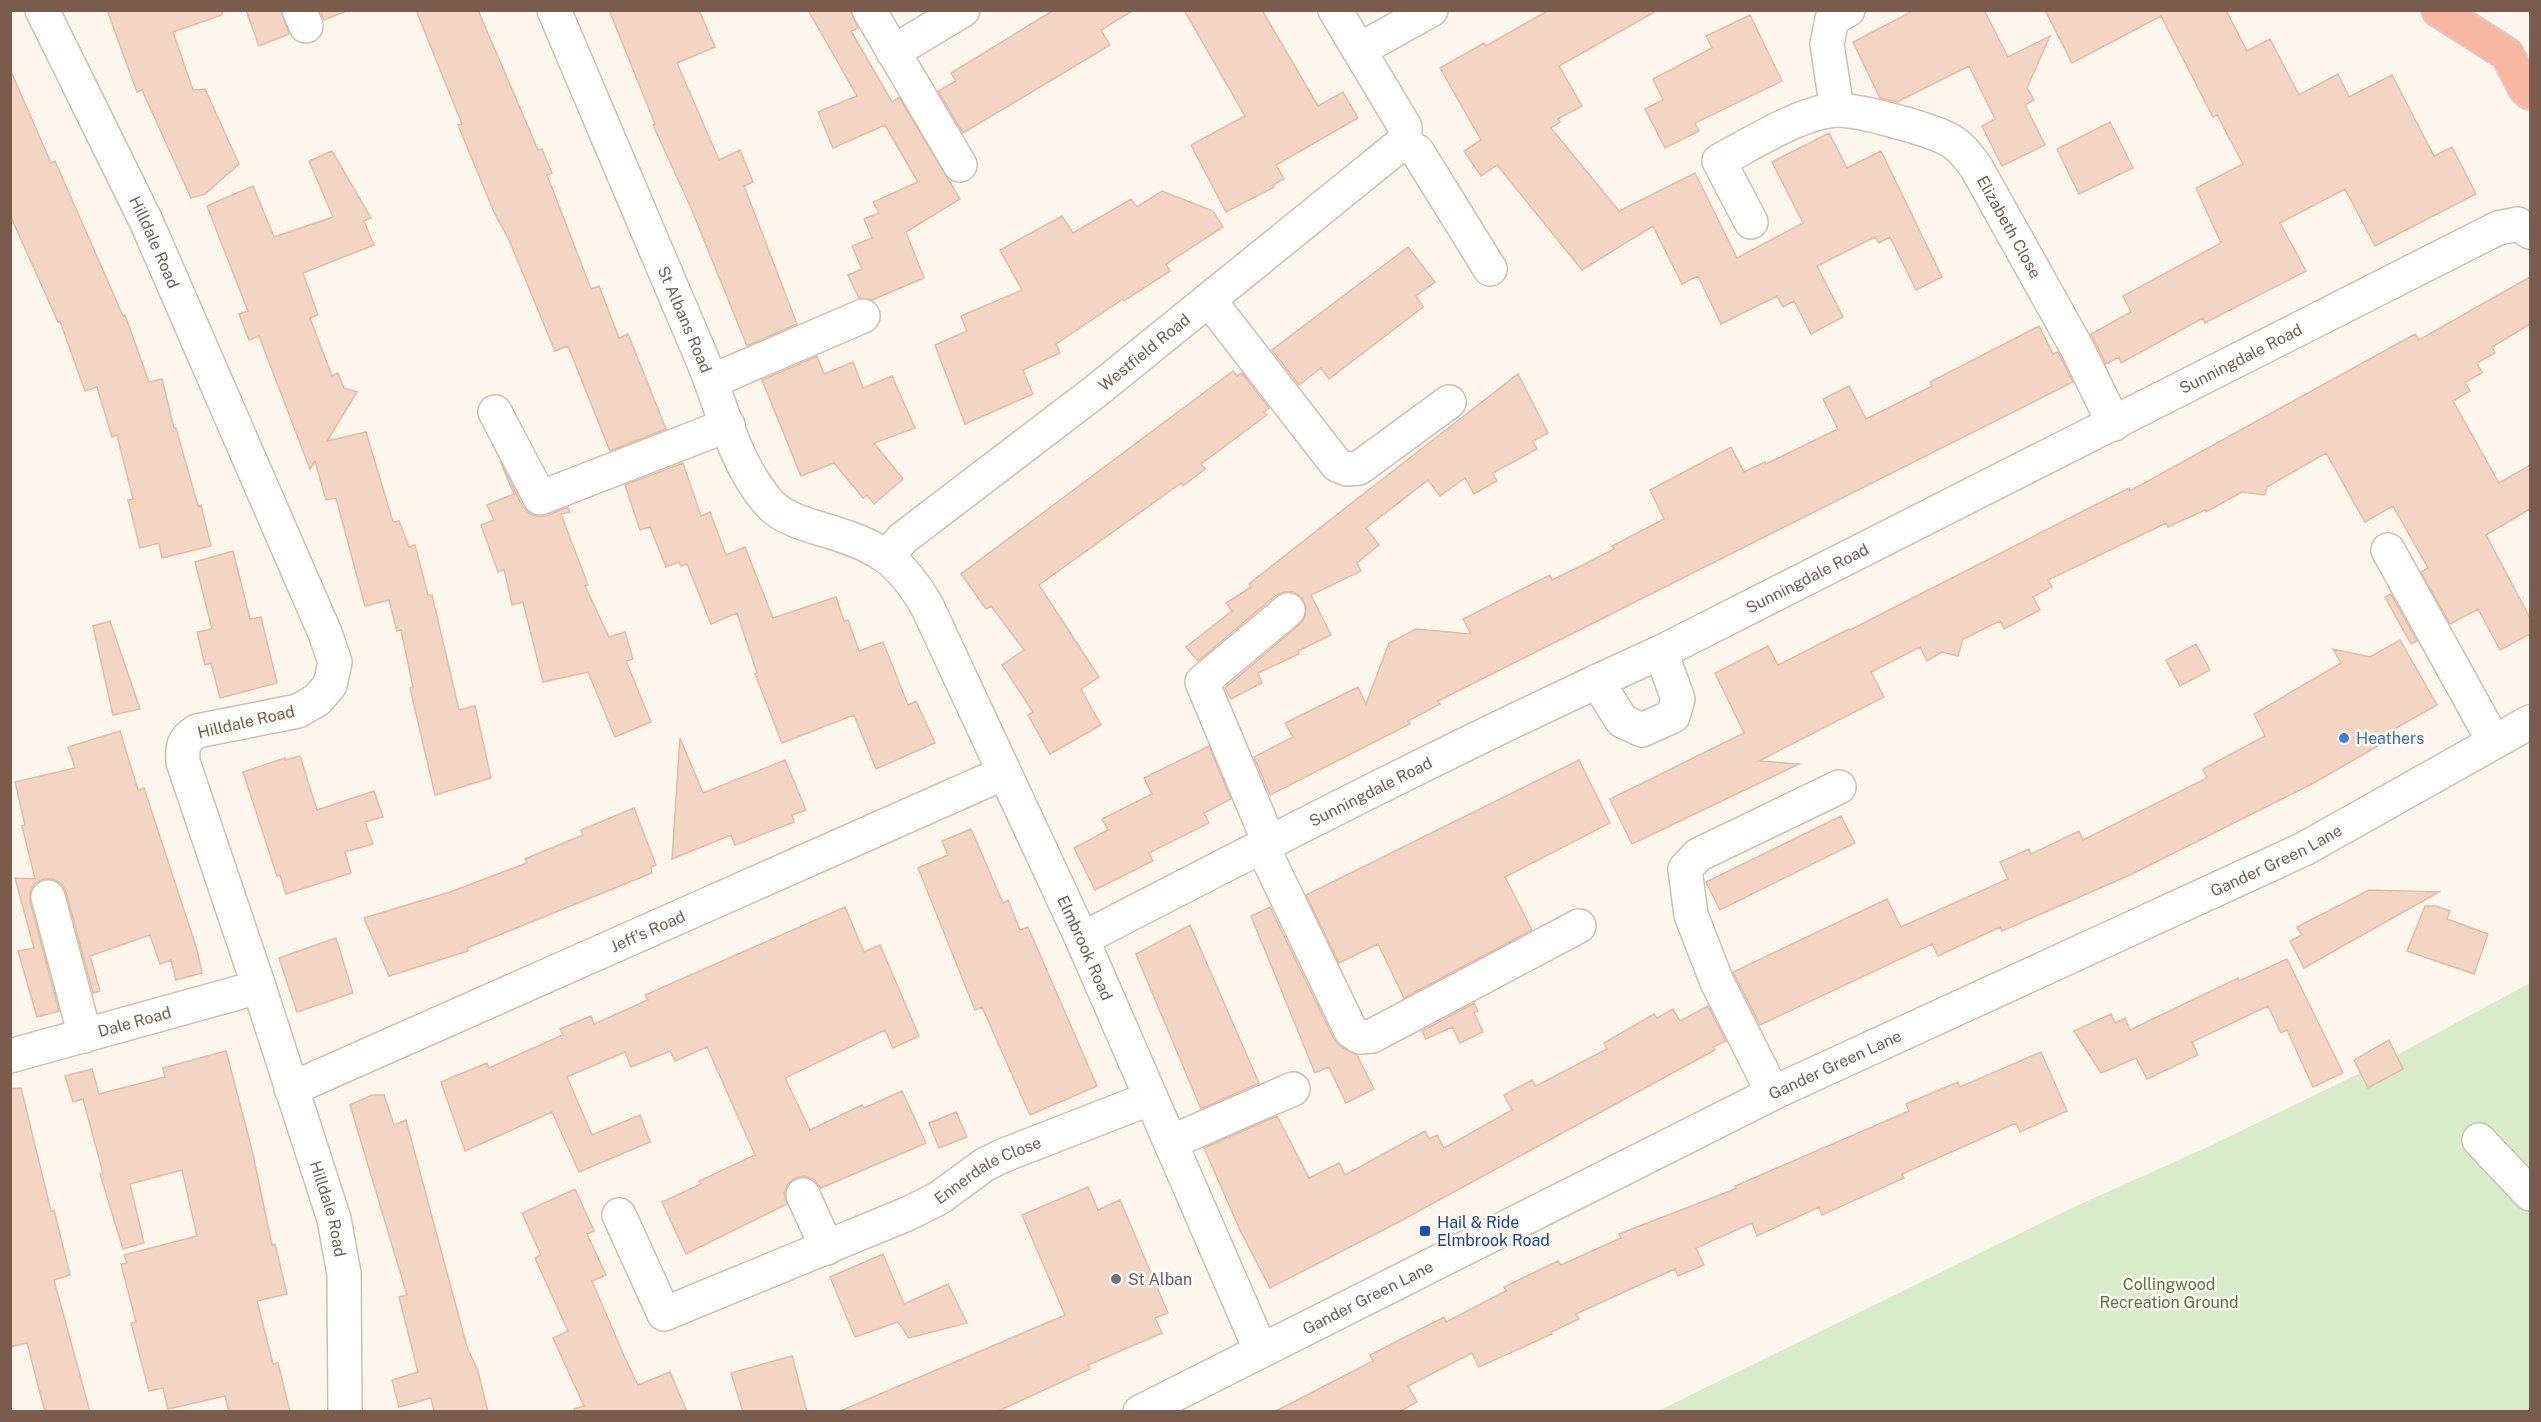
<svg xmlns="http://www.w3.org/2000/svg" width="2541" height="1422" font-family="'Public Sans',sans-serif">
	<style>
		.green { fill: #d8ecc9 }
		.building { fill: #f3d5c3; stroke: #e6bba3; stroke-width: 1.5 }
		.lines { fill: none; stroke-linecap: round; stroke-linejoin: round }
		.minor-casing { stroke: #d1beb0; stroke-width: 36 }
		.highway-casing { stroke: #dad1cd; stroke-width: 36 }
		.minor { stroke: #fff; stroke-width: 33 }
		.highway { stroke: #f7b7a3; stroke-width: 33 }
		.shop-dot { fill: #3f7fe0; stroke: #fffaf3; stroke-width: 2 }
		.transit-dot { fill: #1a4fb4; stroke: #fffaf3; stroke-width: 2 }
		.worship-dot { fill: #6b7280; stroke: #fffaf3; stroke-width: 2 }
		.labels { text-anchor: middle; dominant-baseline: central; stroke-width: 5; stroke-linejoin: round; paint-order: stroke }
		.street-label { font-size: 16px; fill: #7a5c4d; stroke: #fffaf3 }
		.shop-label { font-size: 16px; fill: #366cbe; stroke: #fffaf3; text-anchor: start }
		.transit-label { font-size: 16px; fill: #164399; stroke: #fffaf3; text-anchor: start }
		.worship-label { font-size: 16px; fill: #5b616d; stroke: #fffaf3; text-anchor: start }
		.park-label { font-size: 16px; fill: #537a41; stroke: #fffaf3 }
	</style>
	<rect width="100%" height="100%" fill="#fdf6ec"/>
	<!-- green -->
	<path class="green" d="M2530,983v428l-874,1 418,-205 138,-62 179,-87z"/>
	<!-- building -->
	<path class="building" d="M107,10h115v5l-49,17 20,58 12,-1 34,75 -34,30 -14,4 -49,-108 -5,2z
		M246,10h35l8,24 -30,12z
		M320,10h24v2l-20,8z
		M416,10h62l60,140 4,-1 10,24 -5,2 44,114 8,-3 20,52 9,-4 38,95 -56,22 -42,-105 -13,5 -46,-111 -15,-28 -36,-87 4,-1z
		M609,10h90l16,37 -38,16 42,97 21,-10 13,32 -9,4 53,138 -50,22 -56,-138 -38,-83 2,-1z
		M808,10h42l8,18 -7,3 41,71 7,-5 61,102 -54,33 18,46 -52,22 -13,-2 -11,-23 14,-6 -10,-23 20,-8 -8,-19 15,-6 -6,-11 45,-20 -33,-57 -52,23 -15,-36 39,-16z
		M1054,10h80l-33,20 9,15 -147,88 -25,-42 18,-10 -5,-8z
		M1184,10h78l56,96 25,-14 15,26 -82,47 8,14 -11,6 1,2 -48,25 -35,-67 54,-29z
		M1549,10h109l-99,56 23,40 -24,13 2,3 -9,6 68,83 76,-38 42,85 66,-35 -31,-61 57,-29 18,35 34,-17 61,126 -26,13 -26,-53 -11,6 -4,-6 -58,29 26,51 -32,17 -17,-33 -11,6 -6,-11 -56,28 -23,-48 -16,8 -29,-58 -71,44 -85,-105 -16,11 -17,-25 17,-11 -41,-72 44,-25 2,3z
		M1915,10h69l24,47 42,-21 -23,52 7,12 -9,5 20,40 -43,21 -20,-40 13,-7 -26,-53 -72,36 -17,-4 -27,-56z
		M2045,10h181l21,41 23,-12 29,56 39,-21 11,23 43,-22 42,81 18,-9 24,47 -101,52 -30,-57 -65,34 26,48 -101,52 -2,-5 -82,45 -2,-6 -13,7 -15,-30 40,-22 -8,-16 98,-53 -25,-55 47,-24 -26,-49 -4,2 -52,-101 -89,47z
		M1750,15l32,66 -87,42 4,8 -34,17 -20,-39 18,-9 -10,-21 59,-31 -6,-12z
		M10,69l41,94 4,-2 68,155 2,-1 24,67 13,-3 12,49h2l22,78 3,-1 10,41 -49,12 -3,-15 -19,5 -12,-48 5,-1 -16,-64 -5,2 -15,-50 -12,4 -25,-70 -2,1 -48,-107z
		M2110,122l23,46 -54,26 -22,-45z
		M332,151l39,67 -7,3 10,24 -71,28 15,42 -8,3 22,58 6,-3 6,15 13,4 -30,49 39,-9 27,90 6,-1 10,26 6,-2 13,50h4l27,115 16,-4 16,72 -56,17 -25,-107 3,-1 -12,-57 -4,1 -8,-31 -24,6 -29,-108 -10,2 -11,-39 -5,8 -51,-133 -10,4 -10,-26 9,-3 -41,-105 46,-20 21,51 59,-20 -24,-56z
		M1162,191l51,20 10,16 -57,37 4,7 -46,30 -1,-2 -67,45 4,9 -37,17 10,24 -68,30 -30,-79 32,-14 -6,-15 61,-26 -22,-40 62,-34 11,17 58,-34 6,8z
		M1408,247l27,35 -19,14 7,11 -94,72 -8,-11 -22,17 -27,-35z
		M2530,277v47l-38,23 3,6 -18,10 5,10 -17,9 5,9 -17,10 46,82 31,-18v44l-44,26 44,83v16l-30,16 -22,-41 -28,15 -29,-52 7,-4 -35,-62 -28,16 -39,-69 -59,34 -2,8 -23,-3 -36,20 -1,-2 -37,17 -2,-4 -118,57 4,7 -19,10 7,13 -36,19 -4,-8 -37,18 -5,17 -16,-4 -15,9 -7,-14 -49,25 13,25 -125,64 40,3 -167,80 -22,-45 134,-66 -29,-60 53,-27 10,19 71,-36 1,1 247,-126 32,-16 1,3 285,-157 4,6z
		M2039,326l14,28 5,-2 15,30 -635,319 2,3 -32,17 2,3 -140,71 -16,-38 39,-20 -8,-14 73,-36 8,17 23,-61 27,-14 55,5 -8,-15 87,-44 2,5 31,-15 31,-16 -2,-3 52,-27 -14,-29 81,-43 13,25 21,-10 1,2 72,-35 -15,-30 26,-13 17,33 66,-33 -2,-4z
		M817,356l7,18 29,-12 10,26 29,-12 23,52 -41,15 29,36 -29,25 -7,-9 -4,3 -29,-35 -33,13 -39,-96z
		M1233,371l4,5 5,-3 27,35 -5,4 3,3 -66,49 4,5 -22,17 -2,-3 -142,102 60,92 -18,12 20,36 -51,29 -22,-39 5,-3 -31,-47 22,-15 -33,-44 -5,3 -25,-35z
		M1518,374l30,59 -15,8 4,8 -44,24 4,8 -23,13 -9,-16 -25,18 -12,-16 -62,48 13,17 -22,18 4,8 -50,24 20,40 -33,16 1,3 -41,19 4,10 -31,16 -6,-11 75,-64 5,-7 1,-10 -4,-9 -8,-6h-10l-8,3 -78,66 -12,-14 46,-36 -6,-8 25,-16 -2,-3 104,-82z
		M500,461l23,46 7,7 7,2h9l22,-9 2,5 -9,2 27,71 -3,1 24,51 16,-5 8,27 -7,2 25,61 -36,15 -27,-65 -45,10 -20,-80 -11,3 -8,-36 -6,3 -17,-47 13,-5 -7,-15 27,-11z
		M683,463l18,53 9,-4 16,43 19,-8 28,71 63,-21 8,24 4,-1 11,31 24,-9 25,63 8,-4 19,42 -59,26 -22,-54 -72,28 -27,-69 2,-1 -20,-60 -26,11 -24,-60 -6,2 -2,-4 -13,5 -16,-40 -10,3 -15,-45z
		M233,551l17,68 11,-2 16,66 -57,15 -9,-35 -6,2 -8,-33 15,-3 -17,-67z
		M2391,594l26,47 -6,3 -26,-47z
		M110,621l30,88 -27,6 -20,-89z
		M2400,640l37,65 -62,35 3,6 -68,39 -178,89 -130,57 -2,-4 -62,29 -6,-12 -172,81 -27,-53 154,-73 14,28 107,-48 -8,-17 29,-13 2,5 48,-23 4,9 124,-62 -4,-9 62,-33 -11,-22 87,-51 -8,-14 37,8z
		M2196,644l14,26 -30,16 -14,-26z
		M120,731l18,59 6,-2 53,162 5,23 -26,7 -5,-20 -11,4 -10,-29 -60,21 10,35 -7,2 -27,-101 -4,-8 -9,-5h-9l-10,5 -4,8v9l29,110 -22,6 -19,-66 16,-3 -19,-70 20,1 -13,-53 3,-1 -10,-43 60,-14 -7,-21z
		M680,738l23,55 82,-33 21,50 -14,5 2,7 -59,23 -4,-10 -59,24z
		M1209,746l22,53 -27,14 5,10 -60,30 4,8 -58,29 -21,-42 34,-18 -6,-11 50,-25 -8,-16z
		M300,756l17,54 57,-19 9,26 -18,5 8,22 -28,8 6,21 -65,21 -6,-19 -3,1 -34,-104 42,-14v2z
		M1579,760l31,63 -105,54 27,53 -128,68 -26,-54 -39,19 -33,-68z
		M634,808l22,57 -5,2 1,6 -185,75 1,3 -79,25 -25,-58 86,-26 77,-29 -2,-4 58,-24 -2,-5z
		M1841,816l14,27 -135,67 -14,-28z
		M971,829l32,74 5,-3 12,30 8,-3 69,159 -67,29 -48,-108 -7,3 -57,-142 30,-13 -6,-14z
		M2369,890l70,2 -135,76 -14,-27 12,-6 -5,-8z
		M2425,906h11l14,5 -3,8 41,15 -14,40 -67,-23z
		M845,907l19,45 16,-7 39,91 -26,12 -8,-18 -100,48 25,52 52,-25 2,3 38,-17 24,52 -105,45 -8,-9 -9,-3 -9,2 -7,6 -4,9 3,11 -101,50 -24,-52 39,-18 -2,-3 56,-26 -48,-108 -32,14 -5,-10 -39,16 -6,-15 -58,25 25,58 48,-20 10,27 -71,30 -27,-60 -87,39 -24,-69 46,-19 2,5 33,-15 41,-18 -3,-6 31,-13 3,8 54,-24 -3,-5z
		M1270,907l64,132 7,8 16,8 17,34 -28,14 -17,-36 -14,6 -64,-157z
		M1190,925l69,158 -58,26 -65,-155z
		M336,938l17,55 -56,19 -18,-54z
		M2287,959l56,114 -30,14 -26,-57 -6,3 -13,-27 -76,36 6,13 -51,24 -11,-21 -35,15 -27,-42 37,-17 4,9 10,-5 5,12 108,-52 1,3z
		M1474,1003l4,8 -4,2 9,19 -23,11 -8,-16 -26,12 -4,-8z
		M1708,1006l18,35 -13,6 2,3 -320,174 -125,64 -30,-58 -36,-82 73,-32 32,62 30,-15 6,12 80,-44 4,8 8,-4 7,13 68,-38 -8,-15 28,-15 4,6 71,-37 -3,-6 50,-29 3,4 16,-9 7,12z
		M2389,1040l14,29 -35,19 -14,-28z
		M226,1051l26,99 20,95 3,-1 12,50 -30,7 16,63 5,-1 12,49h-61l-4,-16 -57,13 -5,-21 -14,3 -18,-68 5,-1 -15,-58 6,-1 -3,-8 73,-19 -15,-66 -52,14 14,59 -21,6 -23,-75 3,-1 -20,-74 -10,3 -8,-26 27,-7 7,25 66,-17 -2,-9z
		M2041,1052l26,59 -47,21 -4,-9 -114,51 2,4 -82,37 -3,-8 -62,29 -5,-13 -56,25 8,17 -26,11 -3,-7 -38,17 -61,28 3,5 -28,13 1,2 -73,33 -7,-14 -64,33 9,16 -18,10h-125l99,-51 -3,-6 74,-38 2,5 60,-31 -2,-4 54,-26 3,4 60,-27 -2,-4 111,-43 6,-3 -1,-2 174,-75 -3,-7 52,-22 2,5z
		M21,1088l30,123 3,-1 16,65 -16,5 36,132h-45l-18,-69 -17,4v-258z
		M372,1095h12l10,30 12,-5 61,227 11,24 10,41h-54l-3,-14 -32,9 -7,-27 26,-8 -19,-75 8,-2 -57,-190z
		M956,1112l11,25 -28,11 -10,-25z
		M1088,1187l10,23 22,-10 48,113 -13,5 7,15 -74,32 2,4 -94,43h-158l227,-97 -43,-100z
		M575,1189l19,42 -7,3 19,41 -14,6 33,77 13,27 32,-13 17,40h-112l-1,-3 10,-3 -31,-68 15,-7 -33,-73 6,-3 -19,-42z
		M883,1254l21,50 44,-20 19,39 -58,15 -11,-16 -43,15 -25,-60z
		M792,1356l15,56h-64l-12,-39z"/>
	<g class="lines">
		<defs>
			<g id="minor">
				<path id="s1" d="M42,10l104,211 179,412 10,29 -5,23 -13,15 -19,11 -101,20c-14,9 -15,15 -14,31l76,225 75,232 10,55 1,138"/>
				<path d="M299,10l7,16"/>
				<path id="s2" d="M554,10c49,117 99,234 149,351 20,48 31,102 66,142 12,14 35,21 52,26 54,16 77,27 106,77l155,333 179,412"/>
				<path d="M869,10l91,155"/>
				<path d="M1335,10l70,117v9l-4,8 16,7 73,118"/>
				<path d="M1359,50l72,-40"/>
				<path d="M893,52l70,-42"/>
				<path d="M1837,110l-10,-66 5,-25 16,-9"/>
				<path id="s3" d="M1751,222l-32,-61c32,-17 82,-49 117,-51 20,-1 98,20 115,31 11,6 18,17 25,26l101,181 37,76"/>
				<path d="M1209,300l128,165 10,4 12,-1 90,-66"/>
				<path d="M712,381l151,-65"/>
				<path d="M495,412l45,86 188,-73"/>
				<path d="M2388,550l106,192"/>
				<path id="s4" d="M888,556l14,-17 194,-148 305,-247"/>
				<path d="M1597,681l25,40 20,9 31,-14 5,-17 -17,-47"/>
				<path d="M1269,842l-67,-160 86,-72"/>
				<path d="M1262,846l89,185 9,6 12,-1 207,-110"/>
				<path d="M48,897l37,139"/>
				<path id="s5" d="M1082,939c191,-99 383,-198 579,-287l837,-424 20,-4 12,8"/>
				<path id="s6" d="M10,1056l249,-69"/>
				<path id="s7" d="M291,1089l713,-316"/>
				<path d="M1773,1093l-56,-111 -26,-67 -6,-46 13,-14 141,-68"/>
				<path d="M2479,1140l51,54"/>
				<path d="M1171,1142l122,-53"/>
				<path d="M803,1195l24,53"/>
				<path id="s8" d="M619,1215l45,99 243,-100 32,-16 45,-33 18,-9 149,-58"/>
				<path id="s9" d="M1140,1412l633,-319 531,-244 226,-127"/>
			</g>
			<path id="highway" d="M2438,10l69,44 18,35 5,4"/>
		</defs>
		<!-- minor casing -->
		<use href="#minor" class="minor-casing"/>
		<!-- highway casing -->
		<use href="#highway" class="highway-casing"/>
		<!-- minor -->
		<use href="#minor" class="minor"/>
		<!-- highway -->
		<use href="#highway" class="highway"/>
	</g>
	<!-- markers -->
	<circle class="shop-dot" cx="2344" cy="738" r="6"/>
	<rect class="transit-dot" x="1419" y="1225" width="12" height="12" rx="3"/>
	<circle class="worship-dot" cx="1116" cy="1279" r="6"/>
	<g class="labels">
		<!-- street labels -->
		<g class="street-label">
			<text stroke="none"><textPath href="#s3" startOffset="422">Elizabeth Close</textPath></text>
			<text stroke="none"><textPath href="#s1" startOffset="258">Hilldale Road</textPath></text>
			<text stroke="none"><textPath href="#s2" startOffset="336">St Albans Road</textPath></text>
			<text stroke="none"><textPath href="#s4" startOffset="328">Westfield Road</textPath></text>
			<text stroke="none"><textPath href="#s5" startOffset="1296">Sunningdale Road</textPath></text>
			<text stroke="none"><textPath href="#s5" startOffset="810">Sunningdale Road</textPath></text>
			<text transform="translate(246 722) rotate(-13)">Hilldale Road</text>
			<text stroke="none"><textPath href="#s5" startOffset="324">Sunningdale Road</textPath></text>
			<text stroke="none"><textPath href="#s9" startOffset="1263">Gander Green Lane</textPath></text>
			<text stroke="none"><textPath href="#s7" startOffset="390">Jeff's Road</textPath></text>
			<text stroke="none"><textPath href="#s2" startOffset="1110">Elmbrook Road</textPath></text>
			<text stroke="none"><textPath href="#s6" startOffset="129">Dale Road</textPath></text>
			<text stroke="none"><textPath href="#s9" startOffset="777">Gander Green Lane</textPath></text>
			<text stroke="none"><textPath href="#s8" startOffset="464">Ennerdale Close</textPath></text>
			<text stroke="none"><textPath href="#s1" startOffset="1390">Hilldale Road</textPath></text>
			<text stroke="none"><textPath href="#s9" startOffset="255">Gander Green Lane</textPath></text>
		</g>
		<!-- shop labels -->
		<g class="shop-label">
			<text x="2356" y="738">Heathers</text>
		</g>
		<!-- transit labels -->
		<g class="transit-label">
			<text x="1437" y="1222">Hail &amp; Ride<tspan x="1437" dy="18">Elmbrook Road</tspan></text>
		</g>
		<!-- worship labels -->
		<g class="worship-label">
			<text x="1128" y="1279">St Alban</text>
		</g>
		<!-- park labels -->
		<g class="park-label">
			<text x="2169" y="1284">Collingwood<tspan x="2169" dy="18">Recreation Ground</tspan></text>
		</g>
	</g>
	<!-- border -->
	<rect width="2541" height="1422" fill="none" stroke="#7a5c4d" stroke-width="24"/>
</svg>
